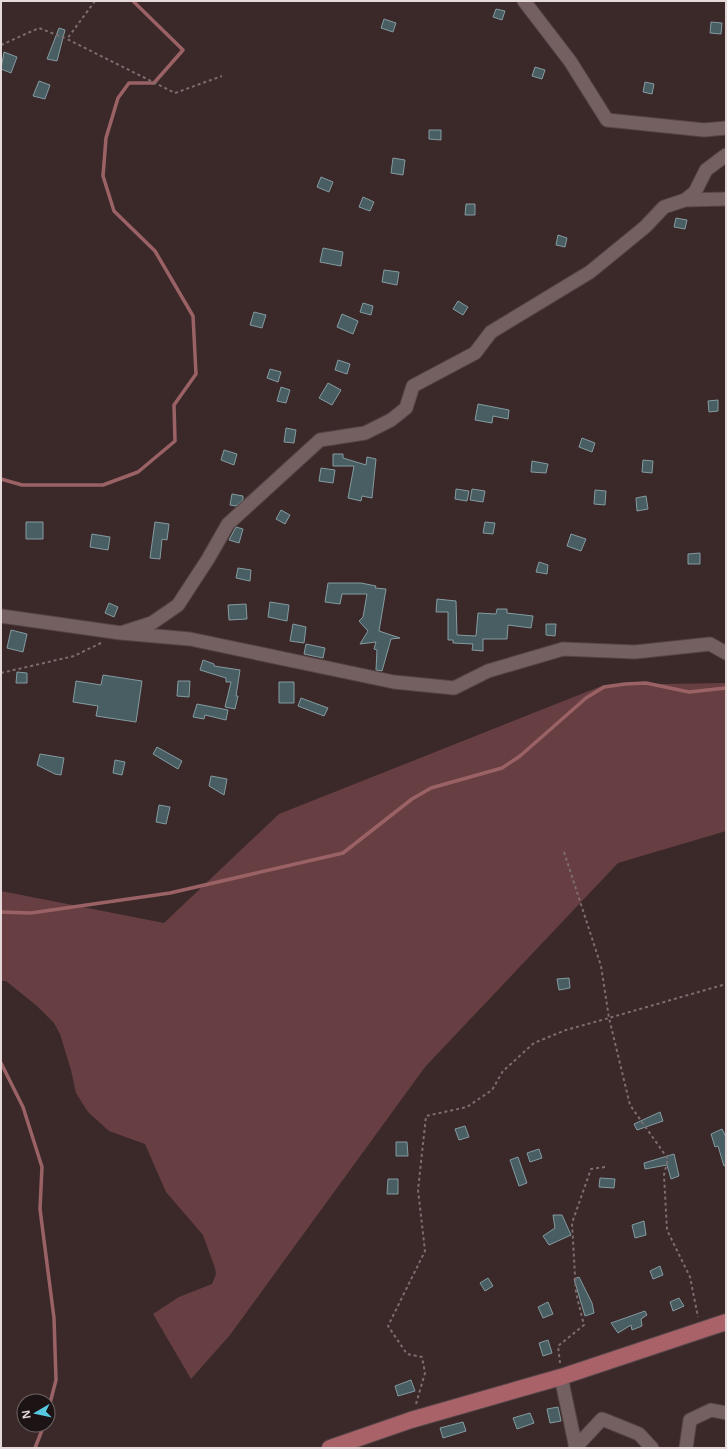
<svg xmlns="http://www.w3.org/2000/svg" width="727" height="1449" font-family="'Noto Sans',sans-serif">
	<style>
		.green { fill: #673f42 }
		.lines { fill: none; stroke-linecap: round; stroke-linejoin: round }
		.stream { stroke: #9b6266; stroke-width: 3.5 }
		.building { fill: #485e63; stroke: #849ba0 }
		.minor-casing { stroke: #554546; stroke-width: 15 }
		.major-casing { stroke: #554546; stroke-width: 18 }
		.path { stroke: #7d6d6e; stroke-width: 2; stroke-dasharray: 3 3; stroke-linecap: butt }
		.minor { stroke: #756061; stroke-width: 13 }
		.major { stroke: #aa6269; stroke-width: 16 }
	</style>
	<rect width="100%" height="100%" fill="#3b292a"/>
	<!-- green -->
	<path class="green" d="M726,683v148l-108,32 -193,204 -195,268 -39,44 -38,-65 26,-17 33,-13 4,-10 -1,-6 -12,-33 -37,-43 -21,-48 -36,-13 -21,-19 -12,-19 -5,-23 -11,-36 -6,-11 -17,-17 -31,-25h-5v-90l163,32 115,-109 325,-129z"/>
	<g class="lines">
		<!-- stream -->
		<path class="stream" d="M1,479l21,6h81l35,-13 37,-31 -1,-36 22,-31 -3,-58 -38,-65 -41,-40 -11,-35 3,-38 12,-40 11,-15h25l29,-33 -50,-49
			M1,912l30,1 139,-20 173,-40 69,-54 19,-11 71,-20 18,-12 66,-58 18,-11 21,-3 21,-1 43,9 37,-4
			M1,1063l22,44 19,60 -2,42 14,109 2,62 -8,31
			M35,1448l9,-23"/>
	</g>
	<!-- building -->
	<path class="building" d="M496,9l9,2 -3,9 -9,-3z
		M384,19l12,4 -3,9 -12,-4z
		M711,22l11,1 -1,11 -11,-1z
		M59,28l6,2 -8,31 -10,-2z
		M4,52l13,5 -6,16 -10,-4z
		M535,67l10,3 -3,9 -10,-3z
		M39,81l11,4 -5,14 -12,-3z
		M645,82l9,2 -2,10 -9,-2z
		M429,130h12v10l-12,-1z
		M393,158l12,2 -2,15 -12,-2z
		M321,177l12,5 -4,10 -12,-5z
		M363,197l11,5 -4,9 -11,-4z
		M466,204h9v11h-10z
		M676,218l11,2 -2,9 -11,-2z
		M558,235l9,3 -2,9 -9,-2z
		M323,248l20,4 -2,14 -21,-4z
		M384,270l15,2 -2,13 -15,-3z
		M458,301l10,6 -5,8 -10,-6z
		M363,303l10,3 -2,9 -11,-3z
		M254,312l12,3 -4,13 -12,-3z
		M342,314l16,7 -5,13 -16,-7z
		M338,360l12,4 -3,10 -12,-4z
		M270,369l11,3 -3,10 -11,-4z
		M328,383l13,7 -9,15 -13,-7z
		M281,387l9,3 -4,13 -9,-2z
		M718,400v11l-9,1 -1,-11z
		M478,404l31,6 -1,9 -15,-3 -1,7 -17,-3z
		M286,428l10,2 -2,13 -10,-1z
		M582,438l13,5 -3,9 -13,-5z
		M224,450l13,4 -3,11 -13,-5z
		M333,454h10v4l23,7 1,-8 9,2 -4,39 -10,-2 -1,5 -13,-3 6,-32h-21z
		M643,460l10,1 -1,12 -10,-1z
		M532,461l16,3 -2,9 -15,-1z
		M321,468l14,2 -2,13 -14,-2z
		M456,489l13,2 -2,10 -12,-2z
		M472,489l13,2 -2,11 -13,-2z
		M595,490l11,1 -1,14 -11,-1z
		M232,494l11,2v4l-7,6 -6,-1z
		M646,496l2,13 -11,2 -1,-13z
		M281,510l9,5 -5,9 -9,-5z
		M26,522h17v17h-17z
		M155,522l14,2 -2,16 -5,-1 -2,20 -10,-1z
		M485,522l10,1 -2,11 -10,-1z
		M236,527l7,2 -4,14 -10,-3z
		M92,534l18,3 -2,13 -18,-3z
		M571,534l15,5 -5,12 -14,-5z
		M700,553v11h-12v-10z
		M539,562l9,3 -1,9 -11,-2z
		M238,568l13,2 -1,11 -14,-3z
		M328,583h33l15,3 -1,2 11,1 -7,42 21,7 -9,1 -9,32 -6,-1 1,-20 -3,-1 2,-7 -16,2 8,-13 -9,-10 4,-4 4,-23h-25l-2,10 -15,-2z
		M437,599l19,2 1,34 19,1 2,-23 18,1 1,-5h10v4l26,3 -2,12 -23,-3 -1,14h-24v12l-11,-1 1,-6 -20,-1v-3h-5v-28h-12z
		M270,602l19,3 -2,16 -19,-4z
		M109,603l9,4 -4,10 -9,-4z
		M246,604l1,15 -18,1 -1,-15z
		M293,624l13,3 -2,16 -14,-2z
		M546,624h10l-1,12 -9,-1z
		M11,630l16,4 -4,18 -16,-4z
		M306,644l19,4 -2,10 -19,-4z
		M203,660l11,4v2l26,4 -4,26h2l-3,13 -10,-2 6,-25h-5v-4l-26,-8z
		M17,672l10,1v10h-11z
		M103,675l39,6 -6,41 -40,-6 2,-10 -25,-4 3,-21 25,4z
		M178,681h12l-1,16 -12,-1z
		M279,682h15v21h-15z
		M301,698l27,10 -4,8 -26,-10z
		M197,704l31,6 -2,10 -21,-5 -1,4 -11,-2z
		M157,747l25,14 -4,8 -25,-15z
		M40,754l24,4 -3,17 -6,-1 -18,-9z
		M115,760l10,2 -3,13 -9,-2z
		M211,776l16,3 -3,16 -15,-9z
		M159,805l11,2 -4,17 -10,-2z
		M569,978l1,10 -11,2 -2,-11z
		M660,1112l3,9 -26,9 -3,-6z
		M465,1126l4,11 -10,3 -4,-11z
		M722,1129l4,8v28l-2,1 -6,-20 -3,1 -4,-13z
		M396,1142h11l1,14h-12z
		M539,1149l3,9 -12,4 -3,-9z
		M674,1154l5,22 -8,3 -4,-14 -22,4 -1,-6z
		M518,1157l9,26 -8,3 -9,-26z
		M600,1178l15,1 -1,9 -15,-1z
		M388,1179h10v15h-11z
		M553,1215h9l9,20 -22,10 -6,-9 12,-8z
		M644,1221l2,14 -11,3 -3,-13z
		M660,1266l3,9 -10,4 -3,-8z
		M579,1277l13,26 2,10 -9,3 -11,-37z
		M488,1278l5,8 -8,5 -5,-8z
		M679,1298l5,8 -11,5 -3,-9z
		M548,1302l5,12 -10,4 -5,-11z
		M645,1311l2,4 -6,4 1,7 -10,4 -1,-5 -13,8 -7,-10z
		M548,1340l4,13 -9,3 -4,-13z
		M411,1380l4,11 -17,5 -3,-10z
		M558,1407l3,14 -11,2 -3,-14z
		M530,1413l4,10 -17,6 -4,-11z
		M463,1422l3,9 -23,7 -3,-10z"/>
	<g class="lines">
		<defs>
			<path id="minor" d="M524,1l46,60 37,59 97,10 22,-2
				M685,200l41,-1
				M1,616l120,17 69,6 204,43 60,6 34,-17 75,-22 72,3 75,-8 16,9
				M121,633l31,-10 26,-18 30,-46 20,-35 92,-84 45,-7 26,-13 15,-12 7,-22 62,-33 16,-21 99,-60 55,-45 19,-20 21,-7 10,-8 11,-22 20,-15
				M561,1377l15,71
				M575,1448l27,-29 37,15 13,14
				M686,1448l4,-28 21,-10 15,3"/>
			<path id="major" d="M330,1448l81,-28 150,-43 165,-55"/>
		</defs>
		<!-- minor casing -->
		<use href="#minor" class="minor-casing"/>
		<!-- major casing -->
		<use href="#major" class="major-casing"/>
		<!-- path -->
		<path class="path" d="M95,1l-28,38 108,54 47,-17
			M1,45l38,-17 28,11
			M1,673l73,-17 27,-13
			M564,852l37,114 8,52 117,-34
			M560,1363l-2,-17 26,-21 -8,-32 -4,-70 19,-54 14,-2
			M416,1404l9,-31 -3,-16 -15,-3 -19,-28 37,-75 -7,-61 8,-74 41,-9 25,-17 11,-19 31,-28 32,-13 43,-12 21,87 38,54 -4,16 3,55 23,47 8,40"/>
		<!-- minor -->
		<use href="#minor" class="minor"/>
		<!-- major -->
		<use href="#major" class="major"/>
	</g>
	<!-- border -->
	<rect width="727" height="1449" fill="none" stroke="#e6d9da" stroke-width="4"/>
	<!-- north arrow -->
	<g transform="translate(36 1413) rotate(261)"><circle r="19" fill="#1c1414" stroke="#6d6363"/>
	<path d="M0-3L7 15L0 10L-7 15Z" fill="#56c9e1"/>
	<text y="-6" font-size="11" font-weight="bold" text-anchor="middle" fill="#e6d9da">N</text>
	</g>
</svg>
